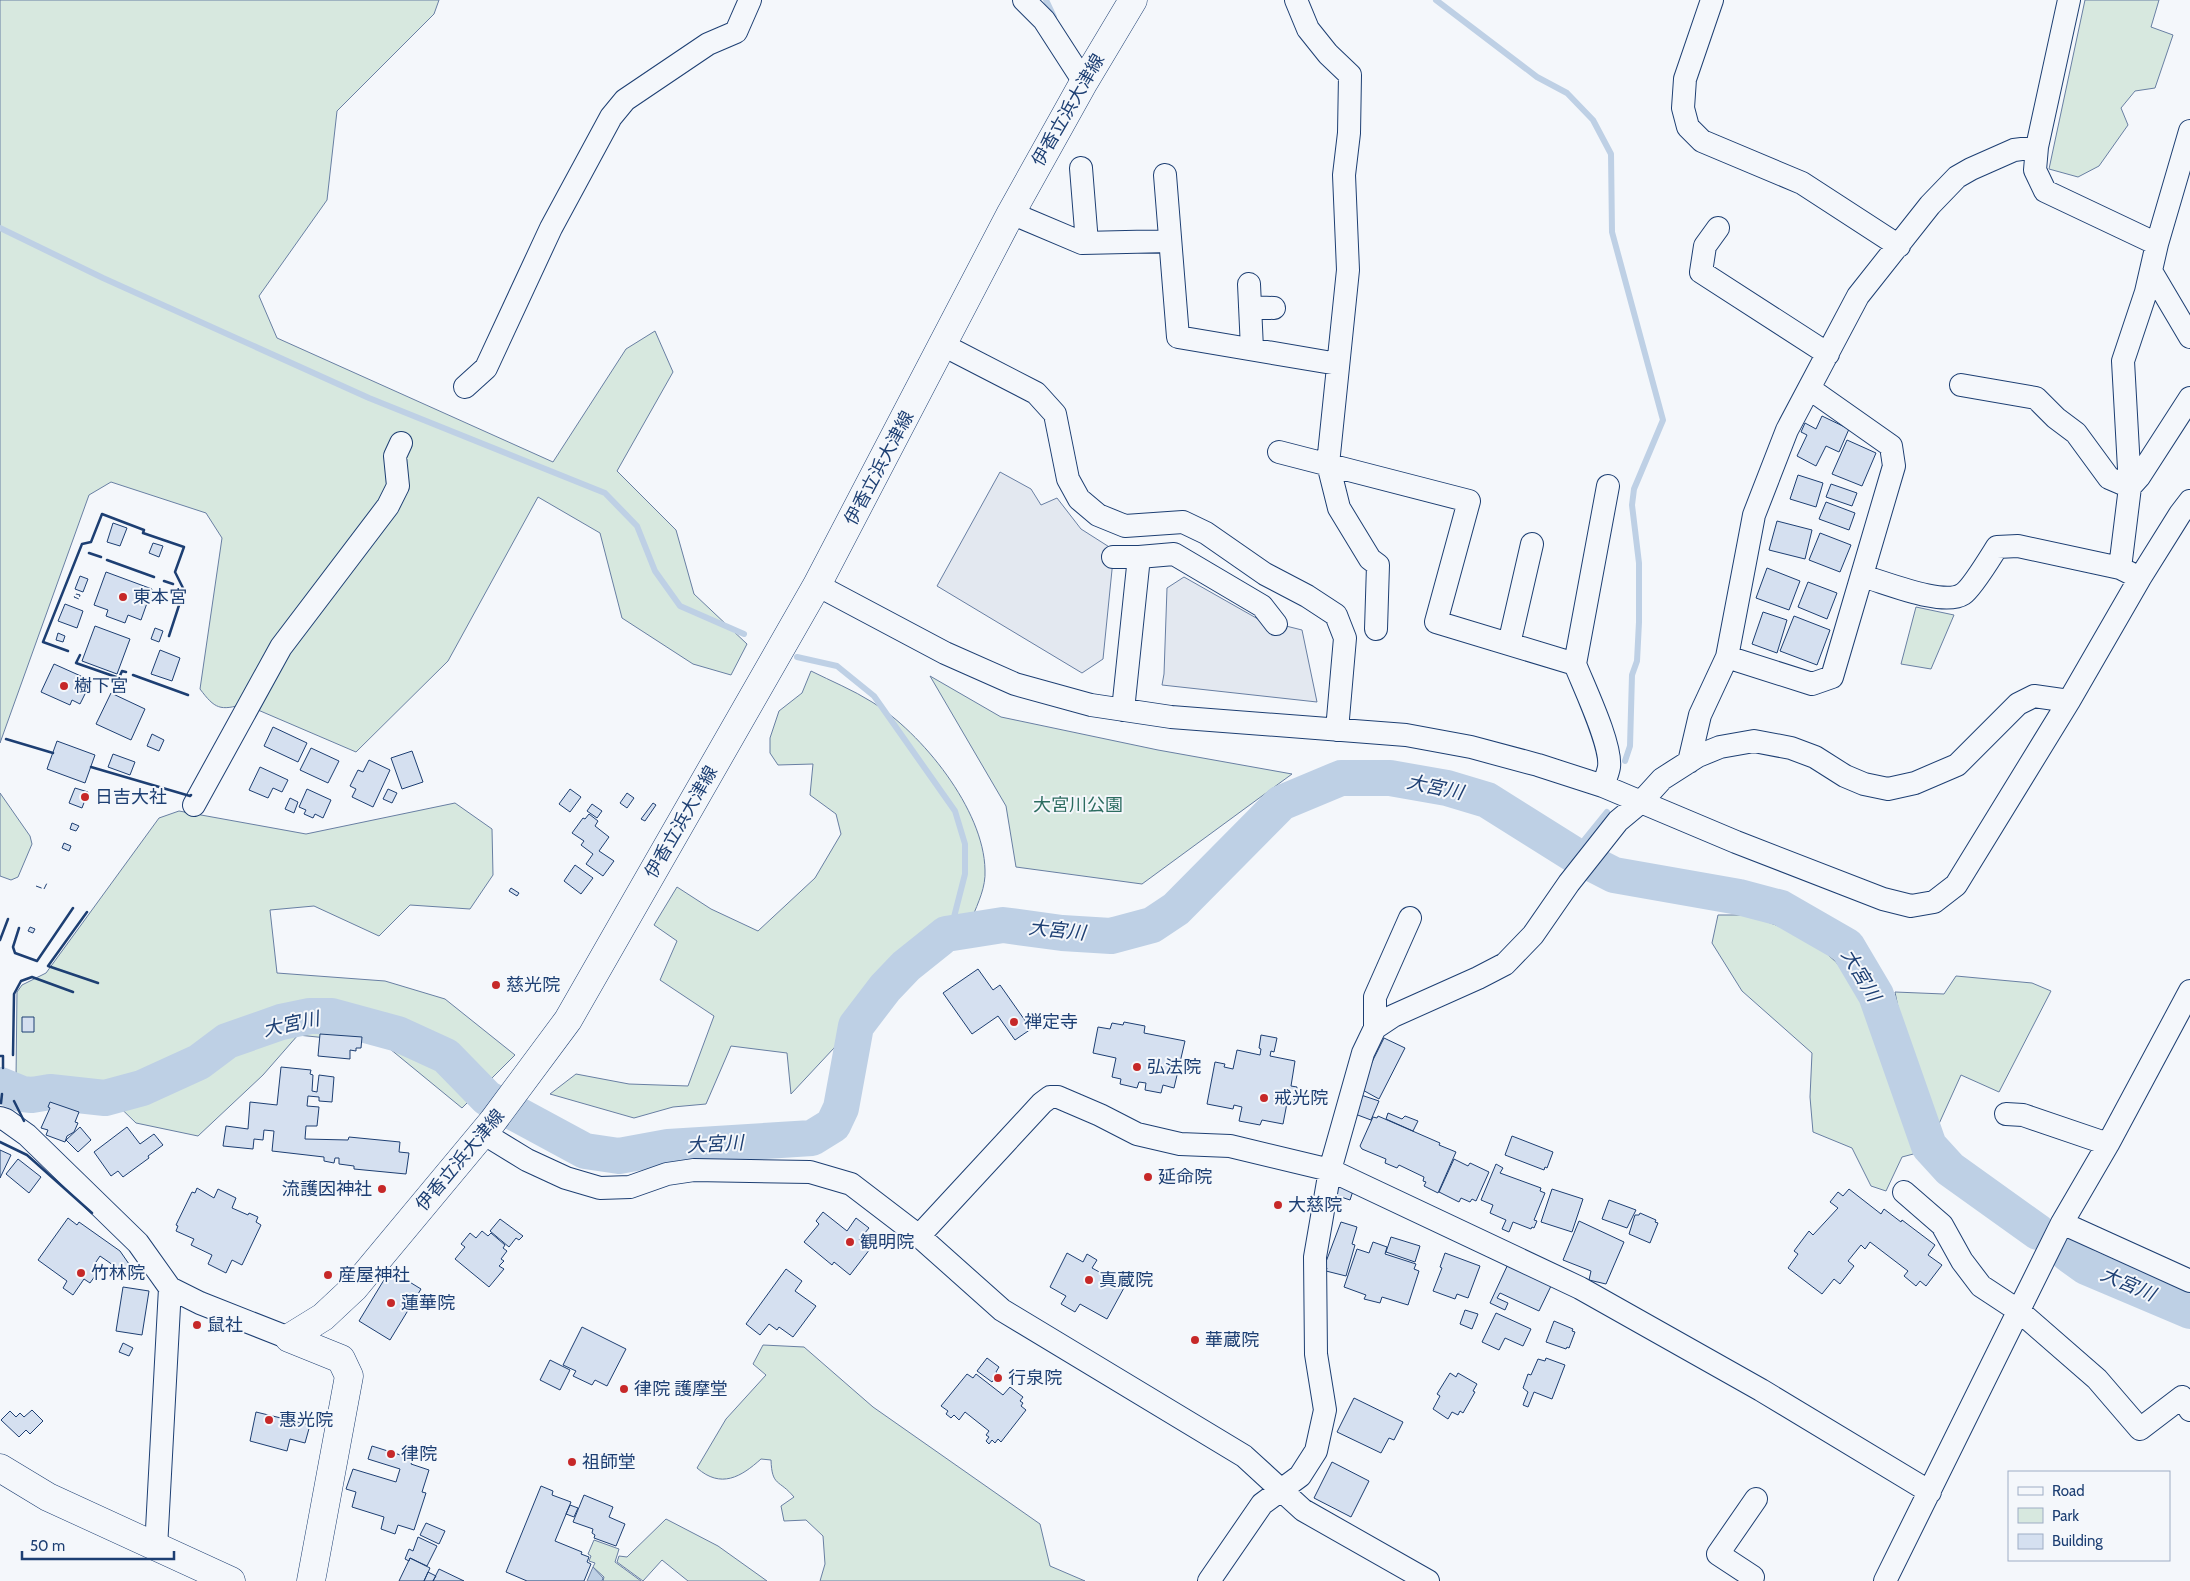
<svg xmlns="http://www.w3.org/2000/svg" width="2190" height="1581" font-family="Cabin,'Noto Sans JP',sans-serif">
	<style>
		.green { fill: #d7e8df; stroke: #687fa3 }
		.parking { fill: #e3e8f0; stroke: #687fa3 }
		.water { fill: #bed0e5; stroke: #687fa3 }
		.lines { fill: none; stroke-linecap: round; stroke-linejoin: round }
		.stream { stroke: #bed0e5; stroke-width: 6 }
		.river { stroke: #bed0e5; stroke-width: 36 }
		.building { fill: #d5e0f0; stroke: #1d3f73 }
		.minor-casing { stroke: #1d3f73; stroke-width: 24 }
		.major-casing { stroke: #1d3f73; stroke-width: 29 }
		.minor { stroke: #f4f7fb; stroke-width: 22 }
		.major { stroke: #f4f7fb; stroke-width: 28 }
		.fence { stroke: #1d3f73; stroke-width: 1; stroke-dasharray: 6 2.5; stroke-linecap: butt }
		.wall { stroke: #1d3f73; stroke-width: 2.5 }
		.poi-dot { fill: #c62828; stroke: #f4f7fb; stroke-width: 2 }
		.labels { text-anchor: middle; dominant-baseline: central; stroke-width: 4; stroke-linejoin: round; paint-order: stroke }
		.street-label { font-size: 18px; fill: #1d3f73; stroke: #f4f7fb }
		.poi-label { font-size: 18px; fill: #1d3f73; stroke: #f4f7fb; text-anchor: start }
		.park-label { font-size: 18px; fill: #2c6c60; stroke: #f4f7fb }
		.water-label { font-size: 19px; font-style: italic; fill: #1d3f73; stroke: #f4f7fb }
	</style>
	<rect width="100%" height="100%" fill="#f4f7fb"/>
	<!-- green -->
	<path class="green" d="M0,0h439l-5,14 -97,97 -10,89 -68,96 18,42 276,124 73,-113 29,-18 18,41 -56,99 59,59 18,64 53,50 -16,31 -38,-11 -71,-46 -22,-85 -62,-36 -90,164 -92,91 -112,-48c-24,7 -29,5 -44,-15l22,-151 -16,-25 -95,-31 -22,13 -89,248z
		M2085,0h74l-8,27 22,8 -18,53 -20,3 -14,17 7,17 -29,41 -21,11 -29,-8z
		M1916,607l38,8 -23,54 -30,-5z
		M811,671c20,10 42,19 61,31 50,31 112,108 113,168 1,17 -7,33 -13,48l-29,7 -43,34 -66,89 -43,46 -4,-41 -56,-7 -25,58 -33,3 -39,11 -84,-24 26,-20 53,10 59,2 26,-70 -54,-36 17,-39 -23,-16 23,-38 34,22 47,22 57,-53 26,-44 -5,-20 -26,-19 3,-31 -35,1 -8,-12v-15l9,-27 23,-18z
		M930,676l71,41 157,33 134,24 -150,110 -126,-17 -10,-61z
		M0,793l30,43 2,8 -14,33 -7,3 -11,-4z
		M455,803l37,26 1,46 -23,34 -60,-4 -31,31 -65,-30 -44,4 7,63 108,8 60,18 70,56 -53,53 -78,-64 -86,-9 -35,40 -65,61 -62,-13 -34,-33 -41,-5 -40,2 -5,-8 1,-87 5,-7 24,-12 113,-155 20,-7 127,23z
		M1718,915h31l59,22 28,25 34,44 47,147 -15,4 -16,34 -15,-5 -19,-38 -39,-16 -3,-35 2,-44 -70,-62 -30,-48z
		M1956,976l76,7 19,8 -52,101 -38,-17 -28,62 -22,-65 -16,-80 49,2z
		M763,1345l41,2 69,60 167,117 10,42 35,15h-265l5,-17 -2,-28 -17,-16 -22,1 -3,-15 13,-9c-15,-18 -22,-10 -23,-37l-10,-1c-20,18 -40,30 -64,9l29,-49 40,-44 -13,-11z
		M666,1519l52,27 49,35h-79l-26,-21 -19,21 -26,-19 2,-6 8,1z
		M594,1540l25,9 -4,13 26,19h-38l1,-4 -11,-10 2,-4 -6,-2 2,-5 -3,-2z"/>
	<!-- parking -->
	<path class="parking" d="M1000,472l31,17 10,16 16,-7 24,31 33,21 -11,109 -21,14 -145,-87z
		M1184,577l74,42 44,11 15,72 -155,-17 2,-11 3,-86z"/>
	<!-- water -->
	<path class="water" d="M593,1567l10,11 -1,3h-15z"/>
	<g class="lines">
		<!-- stream -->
		<path class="stream" d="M1046,0l8,17
			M1436,0l101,77 30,16 26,27 18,34 1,78 51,188 -29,69 -2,16 7,58v59l-2,39 -5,14 -2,71 -5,15
			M0,228l103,50 266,120 236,95 32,33 18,45 25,35 64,28
			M797,657l40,9 37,30 81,115 10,33v30l-11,43 1,16
			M1573,854l34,-42"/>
		<!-- river -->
		<path class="river" d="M0,1085l22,9 10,1 18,-3 55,6 37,-10 57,-26 28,-21 54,-19 29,-6h22l66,18 48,22 41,42 98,53 34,5 49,-9 144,-9 21,-13 8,-17 15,-82 29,-38 21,-22 40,-32 57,-9 59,8 49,3 41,-11 24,-16 105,-106 60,-25h49l57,10 40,12 86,54 41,21 125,22 42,11 66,38 29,49 53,151 21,23 88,63
			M2068,1254l18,13 104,44"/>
	</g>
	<!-- building -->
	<path class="building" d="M1822,416l27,13 -10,23 -13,-6 -10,20 -19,-10 10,-21 -6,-3 4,-9 11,6z
		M1847,440l29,13 -14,33 -30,-12z
		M1798,475l25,8 -7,24 -26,-8z
		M1831,484l26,9 -5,13 -26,-9z
		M1826,502l29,11 -6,17 -30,-11z
		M1777,521l35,9 -7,29 -36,-9z
		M113,523l14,5 -7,18 -13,-4z
		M1820,533l31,12 -11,27 -31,-12z
		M153,543l10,3 -4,11 -10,-4z
		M1767,568l33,13 -11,29 -33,-12z
		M106,572l46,17 -11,31 -13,-5 -3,8 -19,-7 2,-6 -14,-5z
		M80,576l8,3 -5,13 -8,-3z
		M1808,582l29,11 -10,26 -29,-12z
		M65,604l18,7 -6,17 -19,-7z
		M1763,612l24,8 -10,33 -25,-9z
		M1794,616l36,14 -13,35 -37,-14z
		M95,626l35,13 -13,35 -35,-13z
		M155,628l8,3 -4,11 -8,-3z
		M58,633l7,3 -2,6 -7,-2z
		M160,650l20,8 -8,23 -21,-7z
		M54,664l29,13 -3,7 8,4 -8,16 -8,-4 -2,5 -29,-13z
		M111,693l34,16 -14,31 -35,-16z
		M273,727l34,16 -9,19 -34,-16z
		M152,734l12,6 -5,11 -12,-5z
		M57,741l38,14 -10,28 -38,-14z
		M311,748l28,13 -11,22 -28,-13z
		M412,751l11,31 -21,7 -11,-31z
		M113,754l22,8 -5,13 -22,-8z
		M369,760l21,10 -17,37 -21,-10 4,-8 -6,-3 8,-16 5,2z
		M260,767l28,13 -6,12 -9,-4 -5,10 -19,-8z
		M75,788l13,4 -6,16 -13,-5z
		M307,789l24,11 -8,18 -8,-4 -2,4 -9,-4 2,-4 -7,-3z
		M388,789l9,4 -5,10 -9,-4z
		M570,789l11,8 -11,15 -11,-8z
		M627,793l7,5 -7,10 -7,-5z
		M290,798l8,4 -4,11 -9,-4z
		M653,803l3,2 -11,16 -4,-2z
		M592,804l10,7 -5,7 -10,-7z
		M589,814l9,7 -3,5 14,11 -10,14 15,10 -11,15 -17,-12 7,-10 -12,-9 3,-4 -12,-8 11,-15 2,1z
		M72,823l7,3 -3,5 -6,-2z
		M64,843l7,3 -2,5 -7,-3z
		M575,865l18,13 -12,16 -17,-13z
		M511,888l8,5 -2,3 -8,-5z
		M30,927l5,2 -2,4 -5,-2z
		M978,969l15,21 7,-5 31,44 -16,11 -17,-24 -26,18 -29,-41z
		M22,1017h12v15h-12z
		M1124,1022l21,4 -1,7 41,8 -11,47 -11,-3 -2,8 -16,-3 1,-7 -7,-1 -2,6 -17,-4 1,-5 -9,-2 4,-19 -23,-5 5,-26 12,2 2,-6 11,2z
		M320,1034l42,3 -1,11h-5v3l-6,-1v9l-32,-3z
		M1261,1035l16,3 -3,14 -3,-1 -1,5 25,5 -4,25 6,1 -3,17 -7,-1 -4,21 -21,-4 -2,5 -21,-4 3,-14 -8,-2 -1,4 -26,-5 8,-42 10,2 -1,3 9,2 4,-19 23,5 1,-6 -2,-1z
		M1384,1038l21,10 -26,51 -20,-11z
		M281,1067l30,3 -1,4 3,1 -1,16 5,1 2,-17 15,2 -2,25 -13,-1v-4l-11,-1 -1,10 12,1 -2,19h-11l-1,13 43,1 1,-3 51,5 -1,10 10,1 -3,21 -52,-5v-3l-15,-2v-6h-4l-1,5 -10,-2v-4l-52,-6 2,-20 -10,-1 -1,10 -9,-1 -1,10 -30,-3 3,-20 22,3 2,-27 27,3z
		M1361,1095l18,6 -8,19 -16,-6z
		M50,1102l29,10 -4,10 3,1 -4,9 -7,4 -2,6 -19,-7 2,-5 -7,-2 9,-20 -2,-1z
		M1388,1113l14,6 3,-3 13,5 -5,10 -27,-12z
		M1378,1116l62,27 -1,2 17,7 -18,41 -14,-7 2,-4 -3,-1 1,-4 -25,-12 -2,3 -12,-5 1,-4 -24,-10 -2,-3 13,-29 4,1z
		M80,1127l11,13 -13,12 -12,-12z
		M127,1127l13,17 14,-10 9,11 -15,11 1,2 -26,19 -5,-6 -7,5 -17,-24z
		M1512,1136l41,16 -6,16 -2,-1 -1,3 -39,-15z
		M0,1150l11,5 -11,23z
		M18,1159l23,18 -12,16 -23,-19z
		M1454,1159l14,7 2,-3 19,9 -13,29 -4,-2 -2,3 -9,-4 -2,4 -20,-10z
		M1496,1164l7,4 -3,5 41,15 -1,3 5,2 -11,27 3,1 -3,7 -2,-1 -1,2 -18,-7 -4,10 -7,-3 4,-9 -16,-7 3,-8 -12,-5z
		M1339,1183l15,5 -4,12 -15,-5z
		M197,1188l17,10 4,-9 18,9 -4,10 16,7 1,-2 9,4 -2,5 5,3 -19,40 -10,-5 -6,13 -18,-9 4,-9 -21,-10 3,-6 -18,-8 2,-5 -2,-1 16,-33 3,1z
		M1552,1189l31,10 -11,33 -31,-10z
		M1849,1189l32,25 3,-5 17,13 1,-2 33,25 -7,10 14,10 -16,21 -6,-5 -4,5 -12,-10 4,-5 -38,-29 -5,7 -4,-4 -13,16 6,5 -14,18 -6,-5 -12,15 -34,-26 10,-14 -4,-3 15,-20 4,4 25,-27 -8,-6 8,-10 5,4z
		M1609,1200l27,10 -9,18 -25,-9z
		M823,1212l24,19 9,-13 13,10 -10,12 11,9 -20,26 -16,-13 -2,3 -28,-23 15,-18 -3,-3z
		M1640,1213l16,7 -1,2 3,1 -8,20 -21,-9 6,-19h4z
		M68,1218l9,7 2,-3 41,29 9,13 -6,8 -23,-16 -6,9 6,4 -10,14 -6,-4 -11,16 -10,-7 4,-7 -29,-21z
		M500,1219l23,17 -4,4 -3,-2 -7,9 -19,-16z
		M1579,1221l45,21 -18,42 -17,-4 2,-9 -28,-11z
		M1341,1222l16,5 -5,17 3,1 -9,31 -20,-5 1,-3 -3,-1z
		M482,1231l6,5 3,-3 14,12 -2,3 4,3 -6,8 3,2 -5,5 5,3 -15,18 -34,-28 10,-12 -4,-3 9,-11 6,5z
		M1391,1237l29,9 -5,16 -29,-10z
		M1373,1242l14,5 -2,7 31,10 -2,5 5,2 -11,34 -26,-8 -2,6 -16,-4 2,-4 -22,-8 13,-38 12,4z
		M1067,1253l16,9 4,-8 10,6 -5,8 33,18 -18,33 -27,-15 -5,8 -14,-8 5,-8 -16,-9z
		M1445,1253l35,13 -12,32 -11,-4 -2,5 -22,-8 9,-23 -2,-1z
		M1509,1262l42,24 -12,25 -39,-18 -3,5 11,5 -3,7 -15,-7z
		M786,1269l16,12 -7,10 21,15 -23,31 -14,-10 -2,3 -8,-6 -9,11 -14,-11z
		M390,1270l31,19 -31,51 -31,-19z
		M123,1287l26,4 -7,44 -26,-4z
		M1465,1310l13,4 -6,15 -12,-5z
		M1496,1313l35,16 -8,17 -18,-8 -6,12 -17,-8z
		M1554,1321l19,8 -1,2 3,1 -6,16 -2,-1 -1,2 -20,-7z
		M582,1327l44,22 -19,37 -12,-6 -3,5 -19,-9 3,-5 -13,-6z
		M123,1343l10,5 -4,8 -10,-4z
		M987,1358l12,9 -3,5 2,2 -6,8 -15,-11z
		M1546,1358l19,7 -13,34 -18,-7 -6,15 -5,-2 5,-13 -5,-4 5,-14 3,1 7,-16 7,2z
		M550,1360l20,10 -10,20 -20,-10z
		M1450,1373l6,4 2,-4 19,11 -4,7 2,1 -12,21 -3,-2 -2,4 -6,-3 -4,7 -15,-10 7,-13 -3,-2z
		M967,1374l6,4 3,-4 27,21 7,-8 13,10 -3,4 3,2 -2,3 5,4 -25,32 -3,-3 -3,4 -3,-3 -3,4 -3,-3 3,-4 -3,-2 3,-4 -24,-19 -6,8 -5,-5 -3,3 -5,-4 2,-3 -7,-5z
		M1354,1398l49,24 -9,18 -5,-2 -8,15 -44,-21z
		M32,1410l11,11 -13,13 -4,-4 -7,7 -18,-17 9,-9 6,6 4,-4 4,4z
		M256,1412l54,13 -5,18 -15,-4 -3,12 -37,-10z
		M372,1446l41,13 -2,5 18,6 -7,22 4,1 -12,37 -16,-5 -3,9 -14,-5 3,-12 -32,-10 4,-15 -10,-3 7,-20 43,13 4,-13 -32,-10z
		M1332,1462l37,19 -18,36 -37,-19z
		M541,1486l12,5 -1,4 19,7 -16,39 27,11 -1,2 8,3 -2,5 4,2 -7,17h-57l-21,-9z
		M584,1495l29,12 -4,10 16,7 -9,22 -22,-8 1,-3 -3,-2 1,-4 -20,-7z
		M570,1505l8,3 -4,9 -8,-3z
		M426,1523l19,8 -6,13 -19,-9z
		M418,1537l19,9 -10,20 -17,-8 -1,3 -4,-2 4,-10 4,2z
		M410,1558l20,10 -6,13h-25z
		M439,1569l25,12h-31z
		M428,1572l8,4 -3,5h-9z"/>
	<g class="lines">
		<defs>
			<path id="minor" d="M1024,0l20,20 40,62
				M1296,0l12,29 20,25 22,21 -1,58 -5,42 4,95 -20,194 11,44 31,51 8,6 -2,64
				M1712,0l-27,79 -2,29 5,19 14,14 100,42 97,63
				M2069,0l-32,147 -2,23 10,21 112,53
				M1081,168l6,75
				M1165,175l13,162 160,27
				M1011,213l71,30 88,-2
				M1718,228l-13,18 -4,26 127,82
				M2151,271l39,66
				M1249,284l3,65
				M1250,307l24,1
				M943,345l93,48 19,21 13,65 11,20 19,16 27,11 58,-4 23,11 59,41 42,22 29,19 9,23 -8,92
				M1961,385l75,13 20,20 20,15 33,45 21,9
				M465,387l21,-19 65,-140 60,-111 14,-17 83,-56 28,-12 14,-32
				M1279,452l190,49 -33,121 139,42c9,23 37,81 34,103 -1,6 -4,13 -6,19
				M2130,487l9,-10 51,-79
				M1113,557h26
				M2120,568l10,-81 -7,-126 23,-69 11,-48 33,-113
				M1862,576c23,6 81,31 101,18 9,-6 27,-36 34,-47l21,-1 102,22 12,6
				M817,585l128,68 70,31 76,21 80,12 235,18 65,12 67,18 65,21 133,56 147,57 28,7 23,-4 22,-17 113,-184 71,-123 40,-64 10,-13
				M1509,644l23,-100
				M1727,657l85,27 20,-7 62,-211 -3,-20 -81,-57
				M1575,664l33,-178
				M1123,710l16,-153 35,-3 88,52 14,18
				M1689,762l11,-47 27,-58 27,-142 33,-85 71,-134 72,-91 27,-28 14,-8 43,-19 23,-3
				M194,805l87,-158 107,-141 10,-20 -3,-30 6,-13
				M1375,1028v-31l35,-79
				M2006,1114l17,1 85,29
				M0,1118l6,2 21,15 111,108 32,45 30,15 89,35
				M483,1133l44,27 39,18 34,10 30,-1 37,-13 27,-4 116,2 41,12 68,52 83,74 242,146 59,54 125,71
				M1904,1192l38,33 20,36 19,25 38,25 78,68 43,50 42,-32 8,13
				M2062,1223l128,58
				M919,1236l123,-133 8,-6h8l42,18 37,19 43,10 50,2 100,24 250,118 181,102 169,102
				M156,1548l14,-260
				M1209,1581l53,-77 38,-28 16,-25 9,-41 -9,-56 -1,-97 15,-87 33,-117 12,-25 18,-12 85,-38 27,-14 28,-29 36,-52 49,-62 24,-20 20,-22 36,-23 22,-9 34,-6 37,7 24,9 30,19 19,8 24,5 27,-6 42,-18 61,-61 16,-8 35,5
				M1751,1581l2,-4 -35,-23 38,-55
				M1885,1581l177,-358 46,-79 82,-153"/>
			<path id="major" d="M289,1338l34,-21 31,-29 139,-167 75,-101 249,-435 194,-372 73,-131 49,-82
				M289,1338l52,21 8,17 -38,205
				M0,1468l48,29 183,84"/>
		</defs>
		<!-- minor casing -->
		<use href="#minor" class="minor-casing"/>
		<!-- major casing -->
		<use href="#major" class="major-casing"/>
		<!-- minor -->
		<use href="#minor" class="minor"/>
		<!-- major -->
		<use href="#major" class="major"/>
		<!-- fence -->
		<path class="fence" d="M76,594l4,1 -1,4 -5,-2z
			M36,886l8,3 3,-6"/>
		<!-- wall -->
		<path class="wall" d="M89,553l12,4
			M107,560l47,17
			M164,581l9,3
			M68,651l-25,-9 39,-98 9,-2 11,-28 42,16 -1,3 41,14 -9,25 9,18 -15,46
			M80,655l-4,8 43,15 3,-7 4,1
			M133,675l55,20
			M6,739l47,14
			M91,767l99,29 1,-1
			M87,912l-39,54 50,17
			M19,928l-6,19 2,6 22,8 36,-53
			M0,940l8,-21
			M13,1055l1,-61 7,-13 11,-4 41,15
			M0,1056h3v12
			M14,1101l10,20
			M0,1102l1,1 1,-9
			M0,1142l27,13 65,58"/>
	</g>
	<!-- markers -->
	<g class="poi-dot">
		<circle cx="123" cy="597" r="5"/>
		<circle cx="64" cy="686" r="5"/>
		<circle cx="85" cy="797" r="5"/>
		<circle cx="496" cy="985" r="5"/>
		<circle cx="1014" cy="1022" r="5"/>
		<circle cx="1137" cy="1067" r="5"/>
		<circle cx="1264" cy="1098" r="5"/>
		<circle cx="1148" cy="1177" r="5"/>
		<circle cx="382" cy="1189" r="5"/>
		<circle cx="1278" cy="1205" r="5"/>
		<circle cx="850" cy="1242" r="5"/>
		<circle cx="81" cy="1273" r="5"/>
		<circle cx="328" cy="1275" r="5"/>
		<circle cx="1089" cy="1280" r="5"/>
		<circle cx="391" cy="1303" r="5"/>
		<circle cx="197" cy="1325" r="5"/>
		<circle cx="1195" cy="1340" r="5"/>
		<circle cx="998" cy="1378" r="5"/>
		<circle cx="624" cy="1389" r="5"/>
		<circle cx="269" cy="1420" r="5"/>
		<circle cx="391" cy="1454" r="5"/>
		<circle cx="572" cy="1462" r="5"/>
	</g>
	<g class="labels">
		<!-- street labels -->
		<g class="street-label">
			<text transform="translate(1068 110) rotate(-60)">伊香立浜大津線</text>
			<text transform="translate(879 468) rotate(-62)">伊香立浜大津線</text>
			<text transform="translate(681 822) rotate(-60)">伊香立浜大津線</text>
			<text transform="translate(460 1160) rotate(-50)">伊香立浜大津線</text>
		</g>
		<!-- poi labels -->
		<g class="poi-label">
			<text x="133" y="597">東本宮</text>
			<text x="74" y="686">樹下宮</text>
			<text x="95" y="797">日吉大社</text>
			<text x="506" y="985">慈光院</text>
			<text x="1024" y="1022">禅定寺</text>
			<text x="1147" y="1067">弘法院</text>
			<text x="1274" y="1098">戒光院</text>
			<text x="1158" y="1177">延命院</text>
			<text x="372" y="1189" text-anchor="end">流護因神社</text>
			<text x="1288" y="1205">大慈院</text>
			<text x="860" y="1242">観明院</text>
			<text x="91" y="1273">竹林院</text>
			<text x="338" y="1275">産屋神社</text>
			<text x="1099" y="1280">真蔵院</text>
			<text x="401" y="1303">蓮華院</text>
			<text x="207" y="1325">鼠社</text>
			<text x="1205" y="1340">華蔵院</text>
			<text x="1008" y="1378">行泉院</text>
			<text x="634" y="1389">律院 護摩堂</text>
			<text x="279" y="1420">惠光院</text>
			<text x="401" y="1454">律院</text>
			<text x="582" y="1462">祖師堂</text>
		</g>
		<!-- park labels -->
		<g class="park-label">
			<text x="1078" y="805">大宮川公園</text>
		</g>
		<!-- water labels -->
		<g class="water-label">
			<text transform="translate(1435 787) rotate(12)">大宮川</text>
			<text transform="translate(1057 930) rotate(6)">大宮川</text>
			<text transform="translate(1861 975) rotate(59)">大宮川</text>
			<text transform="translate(291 1024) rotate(-12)">大宮川</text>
			<text transform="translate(715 1144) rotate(-3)">大宮川</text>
			<text transform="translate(2128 1284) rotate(23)">大宮川</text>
		</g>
	</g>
	<!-- legend -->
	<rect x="2008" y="1471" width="162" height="90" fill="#f4f7fb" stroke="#9eadc5"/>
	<rect x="2018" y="1487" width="25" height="8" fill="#f4f7fb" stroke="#9eadc5"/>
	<text x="2052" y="1496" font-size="15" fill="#1d3f73">Road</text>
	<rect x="2018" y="1508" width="25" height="15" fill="#d7e8df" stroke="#9eadc5"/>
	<text x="2052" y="1521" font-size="15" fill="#1d3f73">Park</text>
	<rect x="2018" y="1534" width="25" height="15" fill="#d5e0f0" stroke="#9eadc5"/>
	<text x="2052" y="1546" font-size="15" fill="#1d3f73">Building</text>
	<!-- scale -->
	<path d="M22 1551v8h152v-8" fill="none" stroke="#1d3f73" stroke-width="2.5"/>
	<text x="30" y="1551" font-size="15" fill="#1d3f73" stroke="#f4f7fb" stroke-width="4" paint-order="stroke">50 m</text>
</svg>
